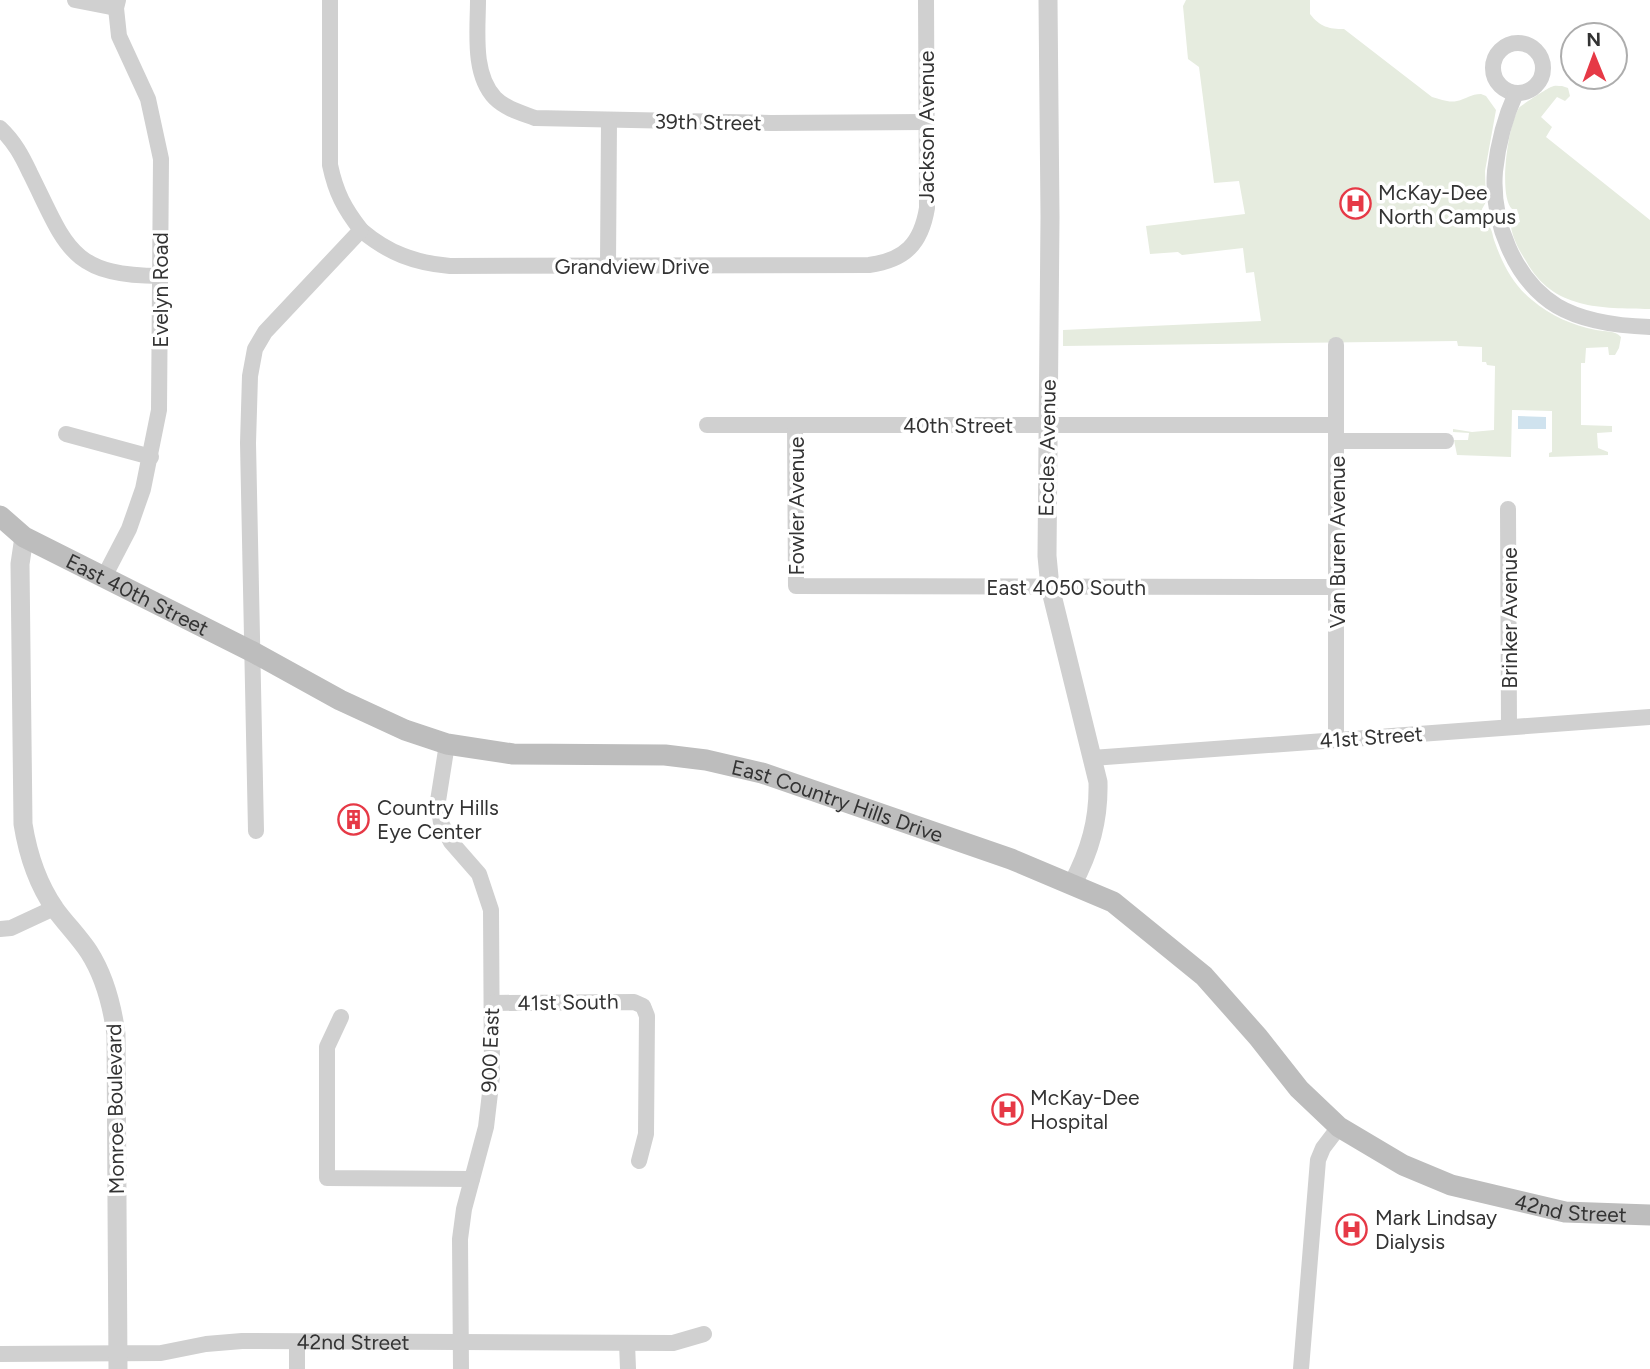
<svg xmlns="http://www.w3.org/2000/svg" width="1650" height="1369" font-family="Figtree,sans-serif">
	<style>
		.green { fill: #e6ecdf }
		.water { fill: #cfe2ee }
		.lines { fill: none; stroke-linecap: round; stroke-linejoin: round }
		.minor { stroke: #d0d0d0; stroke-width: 16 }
		.tertiary { stroke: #d0d0d0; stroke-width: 19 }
		.secondary { stroke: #bdbdbd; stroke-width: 21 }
		.labels { text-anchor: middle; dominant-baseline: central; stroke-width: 7; stroke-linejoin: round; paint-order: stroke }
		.street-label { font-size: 21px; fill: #333; stroke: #fff }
		.poi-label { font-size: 21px; fill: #333; stroke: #fff; text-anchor: start }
	</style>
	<rect width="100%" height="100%" fill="#fff"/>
	<!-- green -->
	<path class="green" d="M1186,0h124v14c10,13 19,15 34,15l88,68c9,2 16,6 25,4 9,-2 14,-7 24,-7l5,2 10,14 -11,61 1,31 -4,7 2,14c8,3 8,10 10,17 8,23 19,45 38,60 19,16 40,25 64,30 9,2 19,0 25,7l-2,11 -4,7h-6l-1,-8 -22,1 -1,15h-4v62l31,1v6l-15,1 1,15 10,4v3l-59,2v-4l3,-1v-41l-40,-1 -1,47 -54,-2 -3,-15h14l1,-7 -16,-1v-3l19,3 22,-2 1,-64 -8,-1 -1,-3h-4v-15l-24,-1 -1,-5 -394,5v-16l198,-9 -7,-49 -8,1 -3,-25 -61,7 -4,-3 -28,2 -4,-28 99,-12 -6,-33 -25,2 -15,-116 -11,-8 -5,-53z
		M1562,86l6,2 2,8 -5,5 -8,-4 -16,20 11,10 -6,10 104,83v89c-49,-1 -97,1 -124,-48 -7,-11 -13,-22 -15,-34l2,-3 7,-2 -3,-13h-5c-14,-13 -4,-85 7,-101 1,-2 29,-20 32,-21 4,-2 7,-1 11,-1z"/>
	<!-- water -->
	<path class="water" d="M1518,416l28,1v12h-28z"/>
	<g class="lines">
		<!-- minor -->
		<g class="minor">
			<path d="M75,0l41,8"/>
			<path d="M478,0c0,30 -6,74 17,98 11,11 27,15 40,20l236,5 155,-1"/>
			<circle cx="1518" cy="68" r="25"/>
			<path d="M1516,93c-11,24 -18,51 -21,78 -4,49 19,109 62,135 27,16 62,20 93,21"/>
			<path d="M0,128c14,13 22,28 30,45 36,72 39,103 130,103"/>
			<path d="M361,230c27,23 54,33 89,36l419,-1c36,-5 52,-21 58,-57l-1,-208"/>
			<path d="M608,265l1,-144"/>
			<path d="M1336,345v395"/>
			<path d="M707,425h629"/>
			<path d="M795,425l1,161 541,1"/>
			<path d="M66,434l85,23"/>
			<path d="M1336,441h110"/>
			<path d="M1508,509l1,218"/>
			<path d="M104,577l25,-48 14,-40 16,-79 2,-251 -13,-60 -29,-63 -3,-28 2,-8"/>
			<path d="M447,744l-9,57 3,22 10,19 28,32 12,36 1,166 -6,51 -22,82 -4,30 1,130"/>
			<path d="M1092,758l558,-41"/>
			<path d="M256,831l-8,-388 2,-67 5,-27 10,-17 96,-102c-17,-22 -25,-37 -31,-65v-165"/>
			<path d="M0,929l11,-1 43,-20"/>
			<path d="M492,1003l142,-1 9,4 4,10 -1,118 -7,27"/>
			<path d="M341,1017l-14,30v131l145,1"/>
			<path d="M297,1342v27"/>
			<path d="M627,1343l1,26"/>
			<path id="s1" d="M0,1354l161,-1 45,-9 36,-3 431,2 31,-9"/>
			<path d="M1301,1369l17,-209 5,-12 16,-21"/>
		</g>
		<!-- tertiary -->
		<path class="tertiary" d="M1048,0l2,217 -3,339 3,31 48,195c1,38 -8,69 -26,103
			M24,537l-4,27 3,260c5,31 14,59 32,85 11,15 24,28 34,43 16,25 23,53 27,82l2,335"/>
		<!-- secondary -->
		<path class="secondary" id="s2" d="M0,516l24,21 229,115 87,48 65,30 42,14 66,10 152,1 41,5 56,13 249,86 102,43 91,74 54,61 41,52 40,38 64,38 48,20 114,27 85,3"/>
	</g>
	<!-- icons -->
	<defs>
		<symbol id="hospital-ring" viewBox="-11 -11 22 22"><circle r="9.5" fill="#fff" stroke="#e63946" stroke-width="1.5"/><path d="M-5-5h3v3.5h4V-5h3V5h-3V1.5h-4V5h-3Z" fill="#e63946"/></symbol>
		<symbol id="building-ring" viewBox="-11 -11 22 22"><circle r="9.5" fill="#fff" stroke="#e63946" stroke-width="1.5"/><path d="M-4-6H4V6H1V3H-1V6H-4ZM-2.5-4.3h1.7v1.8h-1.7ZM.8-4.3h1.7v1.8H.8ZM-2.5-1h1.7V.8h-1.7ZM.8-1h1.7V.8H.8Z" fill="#e63946"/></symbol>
	</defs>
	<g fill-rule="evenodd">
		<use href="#hospital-ring" x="1338" y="186" width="35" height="35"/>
		<use href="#building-ring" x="336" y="802" width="35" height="35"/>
		<use href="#hospital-ring" x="990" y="1092" width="35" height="35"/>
		<use href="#hospital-ring" x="1334" y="1212" width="35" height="35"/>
	</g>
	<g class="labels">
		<!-- street labels -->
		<g class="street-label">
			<text transform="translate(708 122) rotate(1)">39th Street</text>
			<text transform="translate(926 127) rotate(-90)">Jackson Avenue</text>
			<text x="632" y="266">Grandview Drive</text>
			<text transform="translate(160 290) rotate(-90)">Evelyn Road</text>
			<text x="958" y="425">40th Street</text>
			<text transform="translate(1047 448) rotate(-89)">Eccles Avenue</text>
			<text transform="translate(796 506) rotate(-90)">Fowler Avenue</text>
			<text transform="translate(1337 542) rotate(-90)">Van Buren Avenue</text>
			<text x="1066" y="587">East 4050 South</text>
			<text stroke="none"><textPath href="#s2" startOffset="159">East 40th Street</textPath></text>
			<text transform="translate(1509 618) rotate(-90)">Brinker Avenue</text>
			<text transform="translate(1371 737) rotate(-4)">41st Street</text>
			<text stroke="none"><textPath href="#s2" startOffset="901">East Country Hills Drive</textPath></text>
			<text transform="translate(568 1002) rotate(-1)">41st South</text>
			<text transform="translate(490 1050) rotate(-88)">900 East</text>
			<text transform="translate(115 1109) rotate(-91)">Monroe Boulevard</text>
			<text stroke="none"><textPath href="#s2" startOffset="1764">42nd Street</textPath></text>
			<text stroke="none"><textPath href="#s1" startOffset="354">42nd Street</textPath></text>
		</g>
		<!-- poi labels -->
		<g class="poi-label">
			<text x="1378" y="192">McKay-Dee<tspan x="1378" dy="24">North Campus</tspan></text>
			<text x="377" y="807">Country Hills<tspan x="377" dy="24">Eye Center</tspan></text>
			<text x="1030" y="1097">McKay-Dee<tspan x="1030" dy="24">Hospital</tspan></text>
			<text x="1375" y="1217">Mark Lindsay<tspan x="1375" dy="24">Dialysis</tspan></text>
		</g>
	</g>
	<!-- north arrow -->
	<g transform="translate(1594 56) rotate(359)"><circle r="33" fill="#ffffff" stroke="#adadad" stroke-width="2"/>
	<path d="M0-5L12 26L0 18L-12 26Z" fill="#e63946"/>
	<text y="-10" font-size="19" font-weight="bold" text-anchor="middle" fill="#333333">N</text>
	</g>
</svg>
